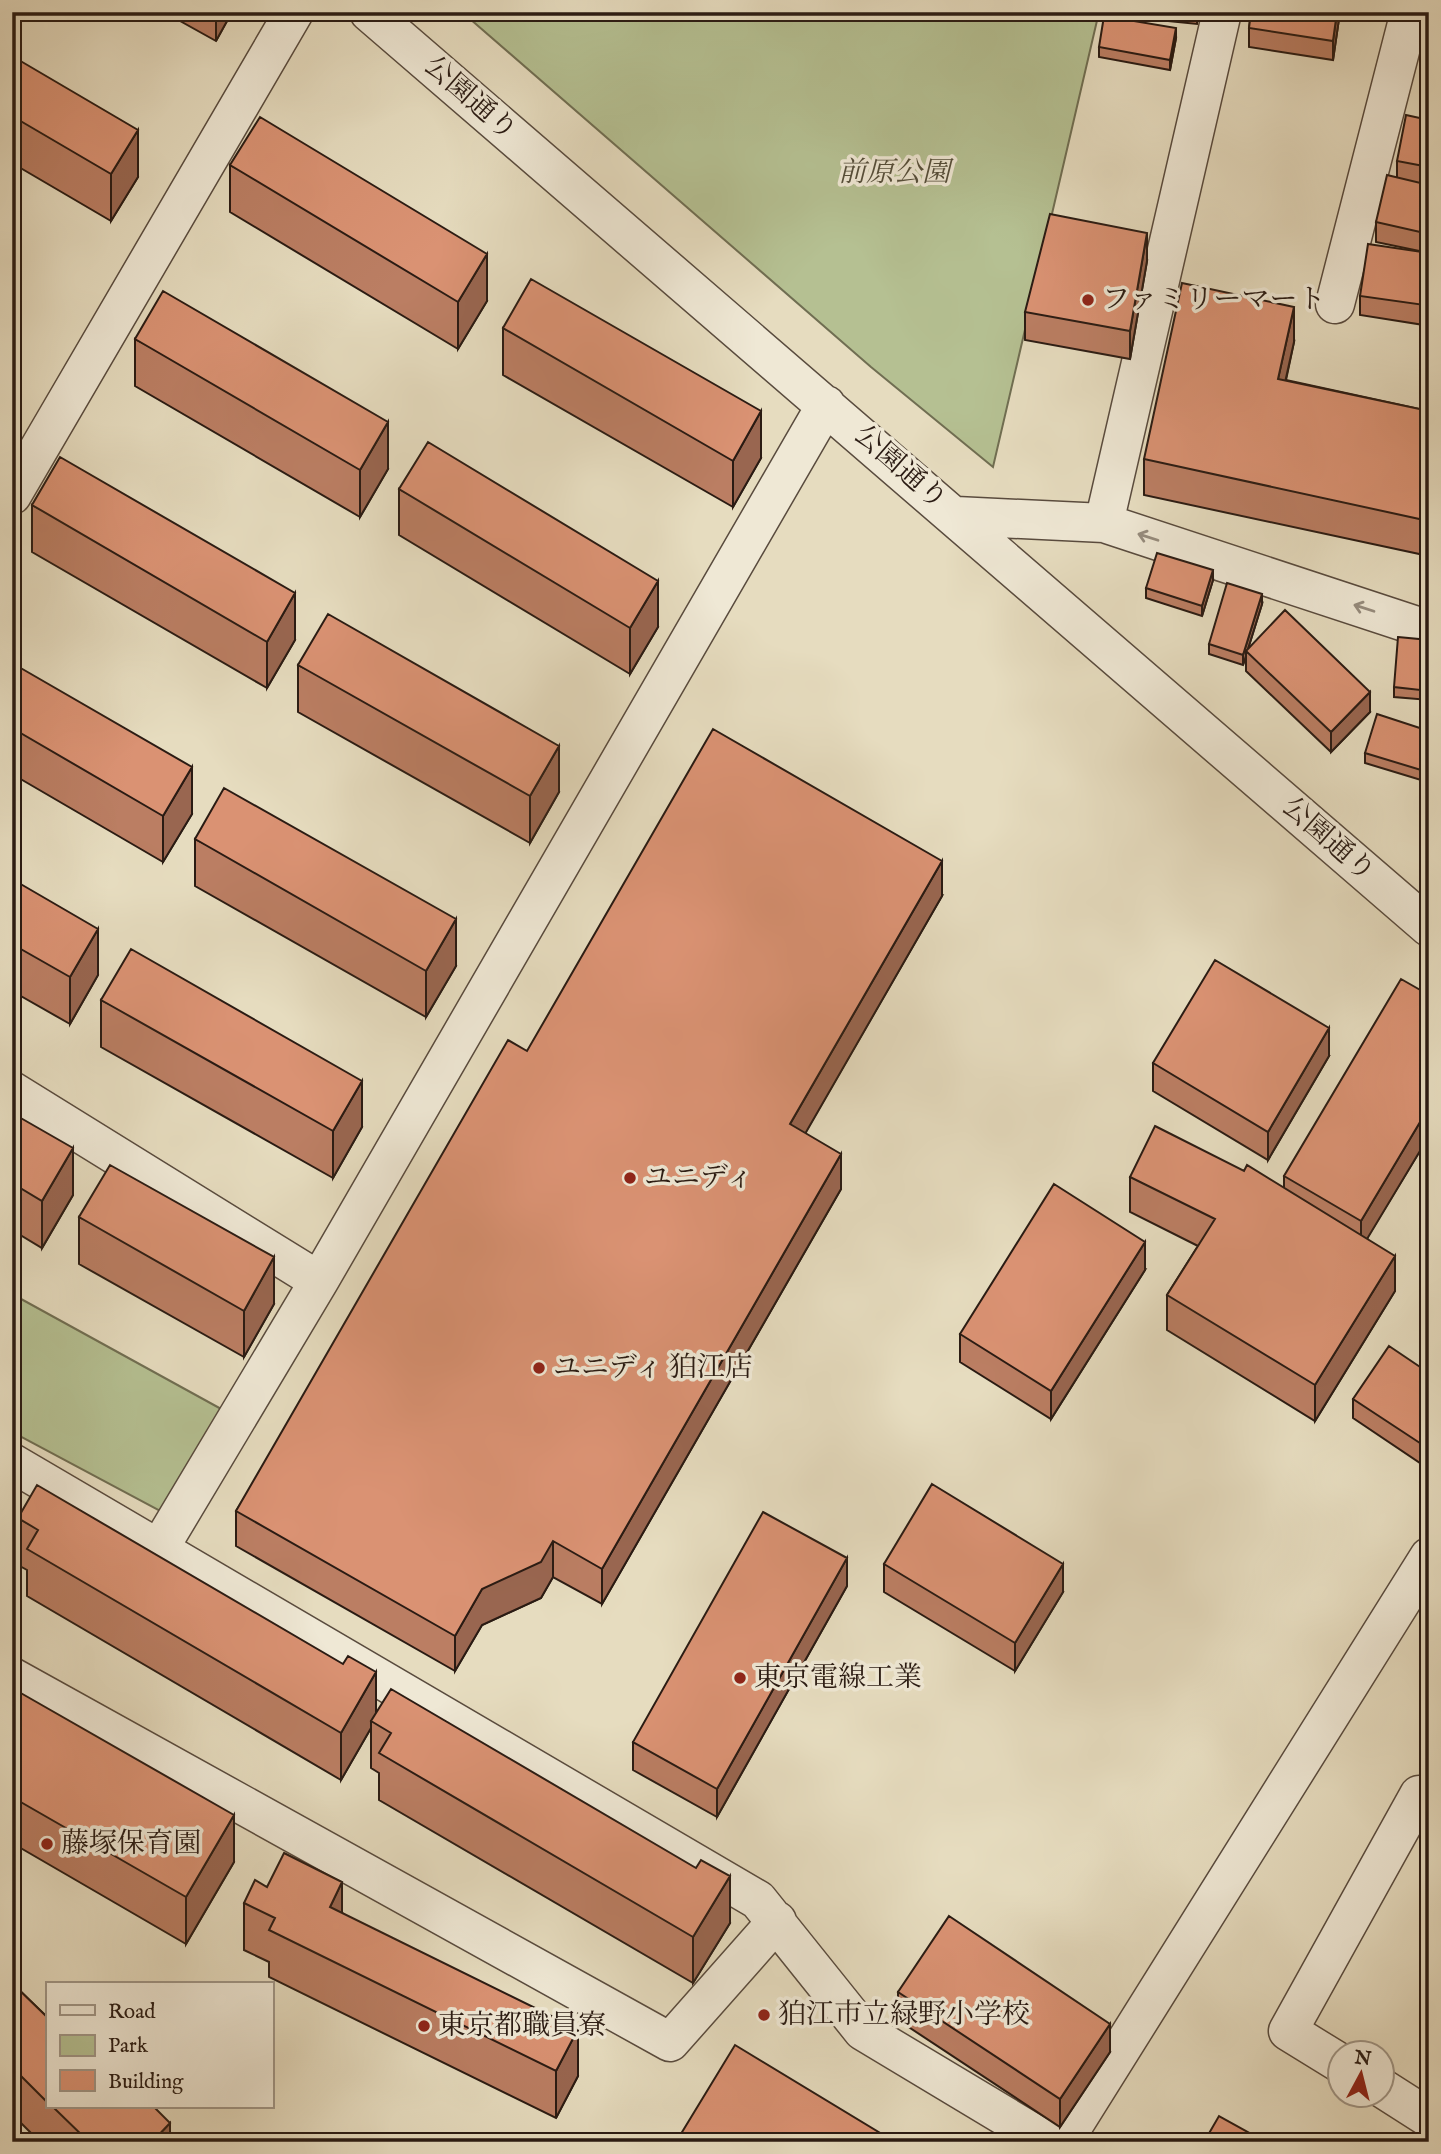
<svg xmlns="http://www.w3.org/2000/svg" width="1441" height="2154" font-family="'IM FELL English','Noto Serif JP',serif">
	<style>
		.green { fill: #b5c092; stroke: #706e52; stroke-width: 2 }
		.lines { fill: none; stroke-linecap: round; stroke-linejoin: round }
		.minor-casing { stroke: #594b3e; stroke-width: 41 }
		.minor { stroke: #efe8d5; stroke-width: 38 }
		.wall { fill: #bb7e63; stroke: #2a1b13; stroke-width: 2 }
		.shaded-wall { fill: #996650; stroke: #2a1b13; stroke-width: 2 }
		.building { fill: #da9273; stroke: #2a1b13; stroke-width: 2 }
		.oneway { stroke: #968c7e }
		.poi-dot { fill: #8f2418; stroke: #efe8d5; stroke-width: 2.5 }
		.labels { text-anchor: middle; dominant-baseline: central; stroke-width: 7; stroke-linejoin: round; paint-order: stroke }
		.street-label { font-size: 28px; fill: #2a1b13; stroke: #efe8d5 }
		.park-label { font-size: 28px; font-style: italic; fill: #544d39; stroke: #efe8d5 }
		.poi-label { font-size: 28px; fill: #2a1b13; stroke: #efe8d5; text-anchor: start }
	</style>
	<rect width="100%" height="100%" fill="#e6dcbf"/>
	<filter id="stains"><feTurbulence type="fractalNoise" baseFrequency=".00286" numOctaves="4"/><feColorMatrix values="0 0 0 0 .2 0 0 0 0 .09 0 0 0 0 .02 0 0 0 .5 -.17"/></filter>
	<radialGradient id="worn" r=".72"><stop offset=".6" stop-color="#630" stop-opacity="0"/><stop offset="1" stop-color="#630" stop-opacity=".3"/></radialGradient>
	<!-- green -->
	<path class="green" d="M462,12h637l-106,455 -122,-100z
		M12,1294l211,116 -61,102 -150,-80z"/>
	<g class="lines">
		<defs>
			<path id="minor" d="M369,12l1060,915
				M1335,304l75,-292
				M12,495l282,-483
				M956,516l148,7 325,107
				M1104,523l118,-511
				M12,1091l307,190
				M12,1463l746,437 105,131 185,111
				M160,1547l159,-266 507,-876
				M12,1677l658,365 107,-121
				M1340,2063l-52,-32 131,-236
				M1382,2088l47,30
				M1063,2142l366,-585"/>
		</defs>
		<!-- minor casing -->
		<use href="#minor" class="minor-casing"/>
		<!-- minor -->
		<use href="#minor" class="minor"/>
	</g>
	<!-- wall -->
	<path class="wall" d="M164,12h68l-16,29z
		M1119,12h79l-1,12 -78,-8z
		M1251,12h89l-7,48 -84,-13v-19z
		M1176,38l-6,32 -71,-13v-10z
		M12,56l126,121 -27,44 -99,-58z
		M1429,70v39l-5,-1v-19z
		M1429,120v133l-53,-11v-20l21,-44v-17z
		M230,165l257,136 -29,48 -228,-137z
		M1429,253v45l-5,27 -64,-10v-19z
		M1147,261l-17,98 -105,-19v-28z
		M503,328l258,130 -28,49 -230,-132z
		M135,339l253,130 -28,48 -225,-131z
		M1294,342l-8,38 143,31v123l-5,21 -280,-60v-36z
		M399,489l259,138 -28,47 -231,-139z
		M32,505l263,135 -28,48 -235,-136z
		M1213,580l-11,36 -56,-18v-10z
		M1262,604l-14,45 122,63 -39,40 -85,-81v-15l-3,9 -34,-11v-10z
		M1429,640v60l-35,-3v-10z
		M12,663l180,151 -29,48 -151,-88z
		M298,665l261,127 -29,51 -232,-131z
		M1429,731v24l-8,25 -56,-17v-10z
		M195,839l261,127 -30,51 -231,-131z
		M12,879l86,96 -28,49 -58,-33z
		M942,896l-137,237 36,56 -239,415 -49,-27 -12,21 -59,27 -27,46 -219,-125v-35l291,-460z
		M101,1000l261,127 -29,51 -232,-131z
		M1329,1056l-61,104 -115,-69v-28z
		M12,1113l61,82 -31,53 -30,-18z
		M1429,1136l-62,102 28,53 -80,130 -148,-91v-35l31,-49 -68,-34v-35l114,-6 40,17v-12z
		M79,1217l195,87 -30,53 -165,-93z
		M1145,1270l-94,149 -91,-57v-28z
		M1429,1373v96l-76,-51v-19z
		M18,1518l358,194 354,211 -37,60 -314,-183v-27l-8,-5v-40l-30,52 -314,-184v-26l-9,-5z
		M884,1564l179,28 -48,79 -131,-79z
		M847,1586l-130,231 -84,-47v-28z
		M12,1688l222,174 -48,82 -174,-101z
		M267,1887l75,26 236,163 -22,42 -287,-141v-15l-25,-12v-47z
		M12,1983l35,34v90h92l31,35h-130l-28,-28z
		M898,1992l212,60 -50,75 -162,-107z"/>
	<!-- shaded-wall -->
	<path class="shaded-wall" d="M216,12h16l-16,29z
		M1337,12h3l-7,48v-19z
		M1176,28v10l-6,32v-10z
		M138,130v47l-27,44v-47z
		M1147,233v28l-17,98v-28z
		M487,254v47l-29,48v-47z
		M1429,278v20l-5,27v-20z
		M1294,307v35l-16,72v-35z
		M761,411v47l-28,49v-46z
		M388,422v47l-28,48v-47z
		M1429,499v35l-5,21v-35z
		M1213,570v10l-11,36v-10z
		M658,581v46l-28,47v-46z
		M295,593v47l-28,48v-46z
		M1262,594v10l-15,48 -1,-1v5l-3,9v-10z
		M1370,692v20l-39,40v-20z
		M1429,745v10l-8,25v-10z
		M559,746v46l-29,51v-47z
		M192,767v47l-29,48v-46z
		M942,861v35l-152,264v-36z
		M456,919v47l-30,51v-46z
		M98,929v46l-28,49v-47z
		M1329,1028v28l-61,104v-28z
		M362,1081v46l-29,51v-47z
		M1429,1107v29l-68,113v-28z
		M73,1148v47l-31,53v-47z
		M841,1154v35l-239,415v-35z
		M1145,1242v28l-94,149v-28z
		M1395,1256v35l-80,130v-36z
		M274,1257v47l-30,53v-46z
		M16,1455v47l-4,7v-47z
		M553,1541v36l-12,21 -59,27 -27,46v-35l27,-47z
		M847,1558v28l-130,231v-28z
		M1063,1564v28l-48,79v-28z
		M376,1672v47l-5,2v7l-30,52v-47z
		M234,1815v47l-48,82v-47z
		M730,1876v47l-37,60v-46z
		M342,1882v47l-12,-22z
		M1110,2024v28l-50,75v-28z
		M578,2029v47l-22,42v-47z
		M170,2123v19h-18z"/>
	<!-- building -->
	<path class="building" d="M1251,12h86l-4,29 -84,-13z
		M1104,16l72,12 -6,32 -71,-13z
		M12,56l126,74 -27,44 -99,-58z
		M1429,70v20l-5,-1z
		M1406,115l23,5v47l-32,-6z
		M260,117l227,137 -29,48 -228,-137z
		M1387,175l42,10v49l-53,-12z
		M1050,214l97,19 -17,98 -105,-19z
		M1368,244l61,9v25l-5,27 -64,-9z
		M531,279l230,132 -28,50 -230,-133z
		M1182,283l112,24 -16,72 151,32v88l-5,21 -280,-61z
		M163,291l225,131 -28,48 -225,-131z
		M428,442l230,139 -28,47 -231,-139z
		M60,457l235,136 -28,49 -235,-137z
		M1157,553l56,17 -11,36 -56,-18z
		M1227,583l35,11 -19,61 -34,-11z
		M1285,610l85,82 -39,40 -85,-81z
		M328,614l231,132 -29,50 -232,-131z
		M1398,637l31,3v51l-35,-4z
		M12,663l180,104 -29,49 -151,-88z
		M1377,714l52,17v14l-8,25 -56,-17z
		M713,729l229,132 -152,263 51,30 -239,415 -49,-28 -12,21 -59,27 -27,47 -219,-125 272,-471 19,11z
		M224,788l232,131 -30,52 -231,-132z
		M12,879l86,50 -28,48 -58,-33z
		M131,949l231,132 -29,50 -232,-131z
		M1215,960l114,68 -61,104 -115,-69z
		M1401,979l28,16v112l-68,114 -77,-45z
		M12,1113l61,35 -31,53 -30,-18z
		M1155,1126l89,45 3,-6 148,91 -80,129 -148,-90 48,-76 -85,-42z
		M110,1165l164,92 -30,54 -165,-94z
		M1054,1184l91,58 -94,149 -91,-57z
		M1389,1346l40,27v76l-76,-50z
		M12,1453l4,2 -4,7z
		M932,1484l131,80 -48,79 -131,-79z
		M37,1485l306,179 5,-8 28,16 -35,61 -314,-184 11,-19 -20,-12z
		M763,1512l84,46 -130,231 -84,-47z
		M12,1688l222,127 -48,82 -174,-100z
		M391,1689l305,179 5,-8 29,16 -37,61 -314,-184 12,-20 -20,-12z
		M284,1853l58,29 -12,25 248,122 -22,42 -287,-141 6,-12 -31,-15 11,-23 12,7z
		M949,1916l161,108 -50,75 -162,-107z
		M12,1983l35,34v85l-35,-35z
		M735,2045l160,97h-219z
		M53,2107h101l16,16 -18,19h-63z
		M1219,2116l47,26h-62z"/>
	<!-- one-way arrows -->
	<defs><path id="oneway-shaft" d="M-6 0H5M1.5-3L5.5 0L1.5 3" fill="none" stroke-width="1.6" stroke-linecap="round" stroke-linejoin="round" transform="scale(1.75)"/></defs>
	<g class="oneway">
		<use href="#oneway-shaft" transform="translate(1148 537) rotate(-162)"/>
		<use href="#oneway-shaft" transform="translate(1364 608) rotate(-162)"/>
	</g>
	<!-- markers -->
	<g class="poi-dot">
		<circle cx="1088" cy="300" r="7"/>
		<circle cx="630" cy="1178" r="7"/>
		<circle cx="539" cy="1368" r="7"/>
		<circle cx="740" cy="1678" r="7"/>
		<circle cx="47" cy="1844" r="7"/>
		<circle cx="764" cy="2015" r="7"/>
		<circle cx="424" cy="2026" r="7"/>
	</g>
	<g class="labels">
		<!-- street labels -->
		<g class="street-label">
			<text transform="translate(470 99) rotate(41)">公園通り</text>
			<text transform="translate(900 468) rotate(41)">公園通り</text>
			<text transform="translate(1328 840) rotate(41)">公園通り</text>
		</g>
		<!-- park labels -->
		<g class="park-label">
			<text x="894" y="173">前原公園</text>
		</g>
		<!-- poi labels -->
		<g class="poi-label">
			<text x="1102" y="300">ファミリーマート</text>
			<text x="644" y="1178">ユニディ</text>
			<text x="553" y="1368">ユニディ 狛江店</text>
			<text x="754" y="1678">東京電線工業</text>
			<text x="61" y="1844">藤塚保育園</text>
			<text x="778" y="2015">狛江市立緑野小学校</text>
			<text x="438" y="2026">東京都職員寮</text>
		</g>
	</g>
	<!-- margin -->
	<rect width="1441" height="2154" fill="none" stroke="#e6dcbf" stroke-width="42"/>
	<rect x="14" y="14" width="1413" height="2126" fill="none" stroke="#2a1b13" stroke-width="3.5"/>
	<rect x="21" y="21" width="1399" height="2112" fill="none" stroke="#2a1b13" stroke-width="2"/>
	<!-- legend -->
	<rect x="46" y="1982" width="228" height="126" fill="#efe8d5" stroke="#a09687" stroke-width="2"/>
	<rect x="60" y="2005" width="35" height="10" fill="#efe8d5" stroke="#a09687" stroke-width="2"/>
	<text x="108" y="2018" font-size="21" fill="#2a1b13">Road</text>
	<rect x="60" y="2035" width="35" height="21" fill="#b5c092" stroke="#a09687" stroke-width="2"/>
	<text x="108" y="2052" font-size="21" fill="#2a1b13">Park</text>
	<rect x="60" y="2070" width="35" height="21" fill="#da9273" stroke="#a09687" stroke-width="2"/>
	<text x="108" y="2088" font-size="21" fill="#2a1b13">Building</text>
	<!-- north arrow -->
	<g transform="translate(1361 2074) rotate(7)"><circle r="33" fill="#efe8d5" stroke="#a09687" stroke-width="2"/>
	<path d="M0-5L12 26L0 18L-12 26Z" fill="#8f2418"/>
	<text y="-10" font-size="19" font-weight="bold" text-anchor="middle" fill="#2a1b13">N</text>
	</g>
	<rect width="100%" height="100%" filter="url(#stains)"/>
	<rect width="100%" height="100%" fill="url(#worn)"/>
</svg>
